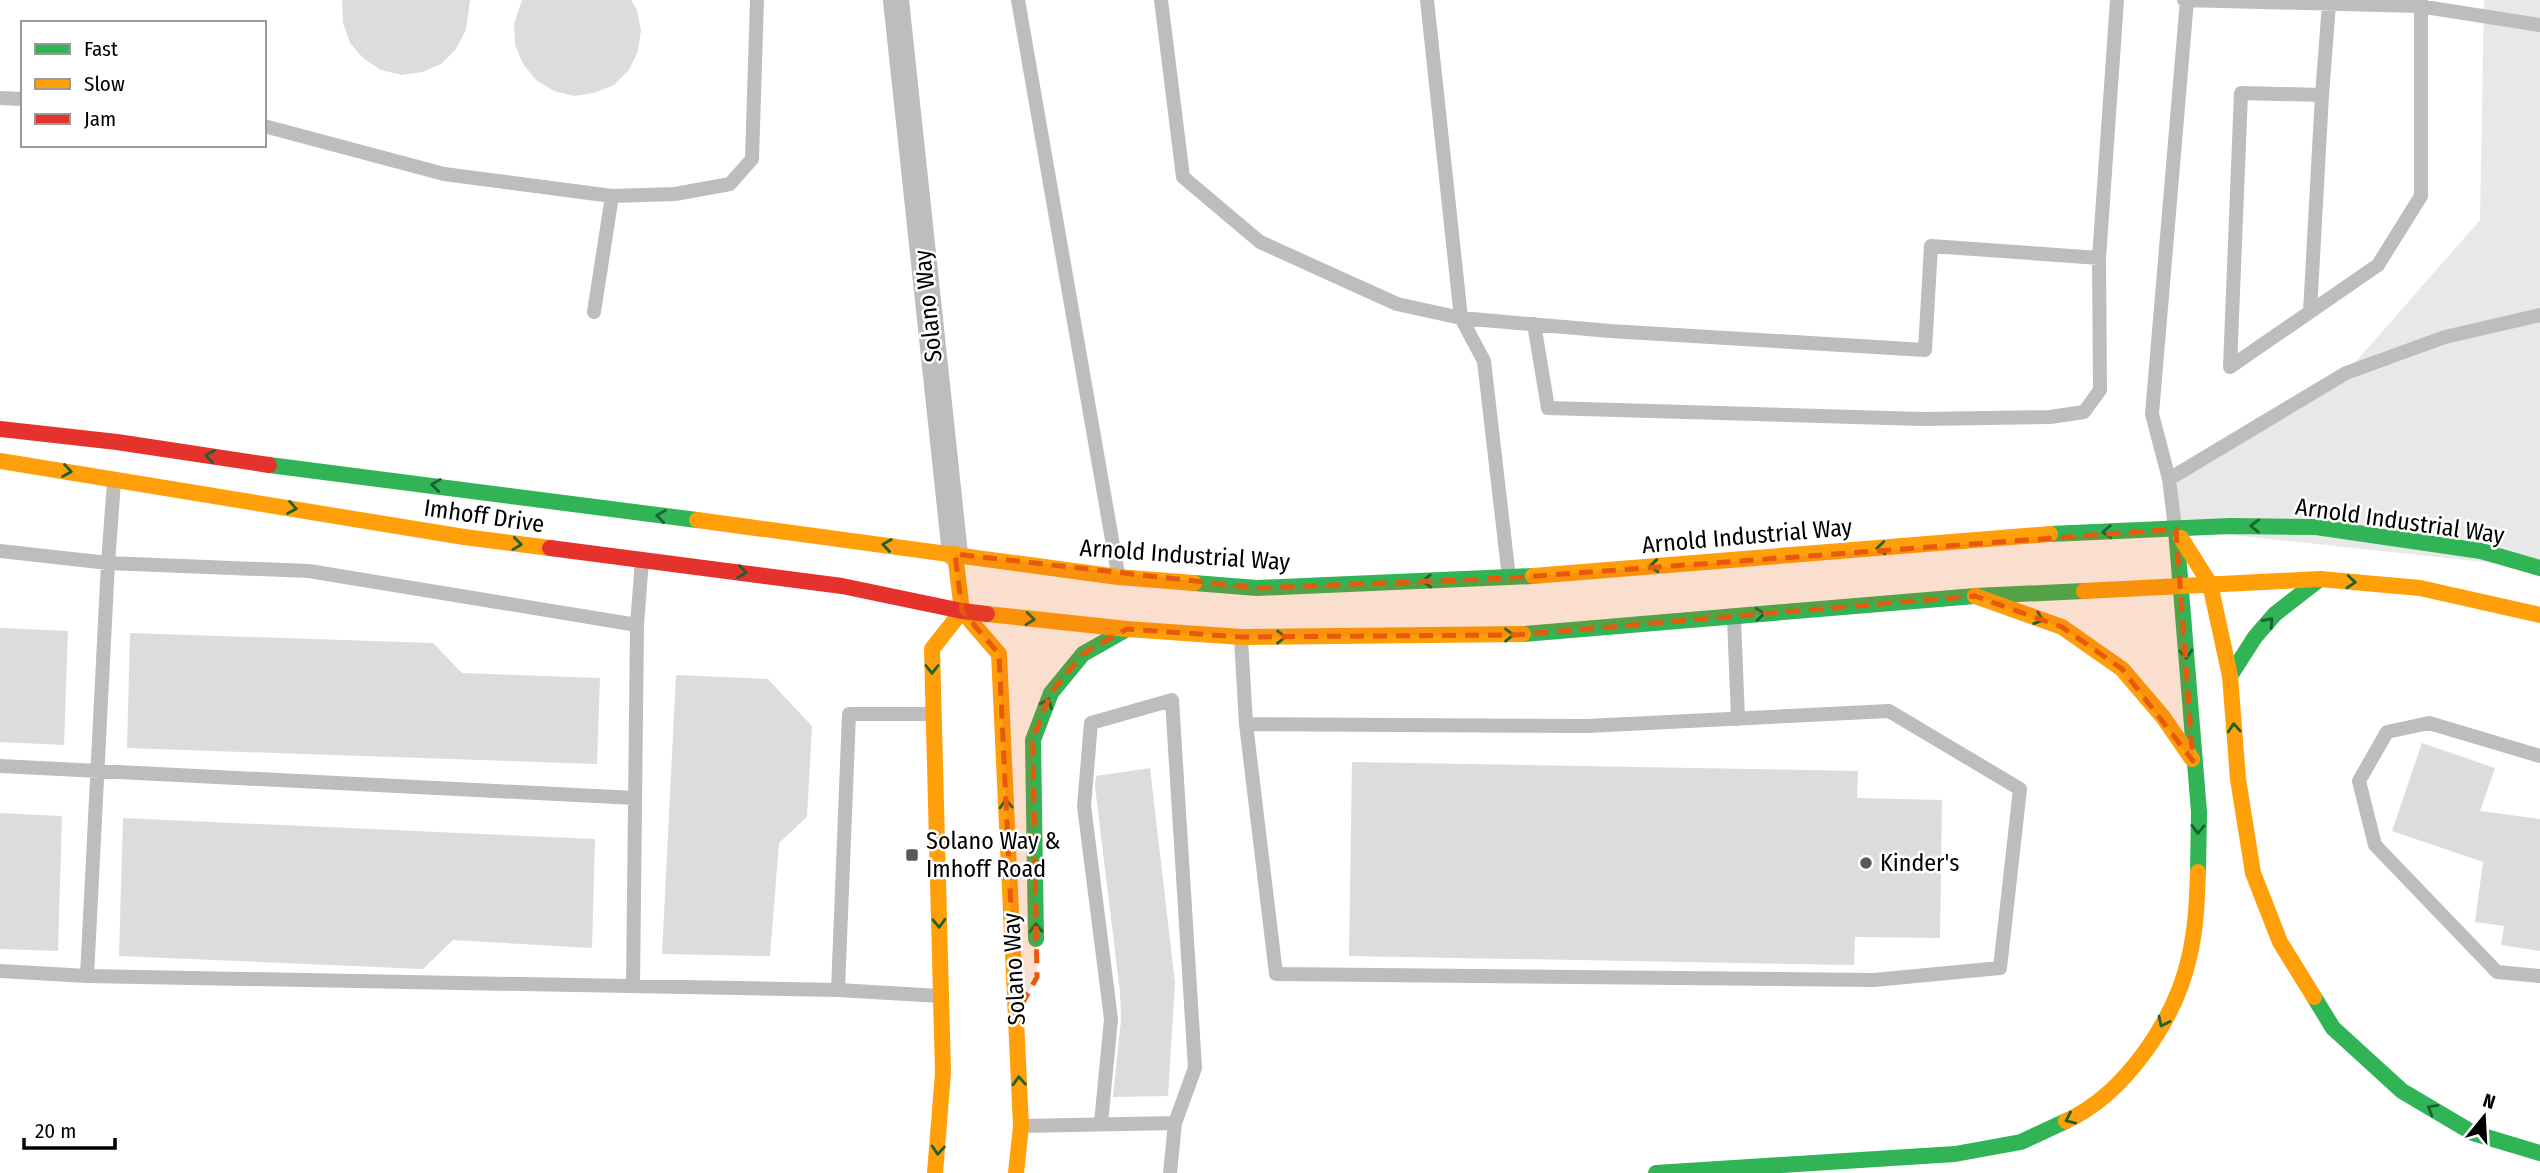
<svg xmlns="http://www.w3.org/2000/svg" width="2540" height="1173" font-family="'Fira Sans Condensed',sans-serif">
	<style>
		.green { fill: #e8e8e8 }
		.building { fill: #dcdcdc }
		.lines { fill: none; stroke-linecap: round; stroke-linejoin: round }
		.lane { stroke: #bdbdbd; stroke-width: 14 }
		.street { stroke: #bdbdbd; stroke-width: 26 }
		.fast { stroke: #30b455; stroke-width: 16 }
		.slow { stroke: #ff9f0a; stroke-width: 16 }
		.jam { stroke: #e5322d; stroke-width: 16 }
		.oneway { stroke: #1a632f }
		.marked { fill: #e8590c; fill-opacity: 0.2; stroke: #e8590c; stroke-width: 5; stroke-dasharray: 14 9; stroke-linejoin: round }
		.poi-dot { fill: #595959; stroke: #fff; stroke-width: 2.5 }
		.labels { text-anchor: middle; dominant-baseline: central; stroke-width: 5; stroke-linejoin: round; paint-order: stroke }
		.street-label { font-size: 24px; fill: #000; stroke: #fff }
		.poi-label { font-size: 24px; fill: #000; stroke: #fff; text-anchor: start }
	</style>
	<rect width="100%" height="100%" fill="#fff"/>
	<!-- green -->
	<path class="green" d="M2484,0h56v568l-364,-39 -7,-50 177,-106 134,-153z"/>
	<!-- building -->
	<path class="building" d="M342,0h128l-4,30 -10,19 -15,15 -19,8 -20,3 -21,-5 -17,-11 -14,-16 -7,-20z
		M522,0h109l6,10 4,20 -3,21 -9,19 -15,15 -20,8 -20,3 -20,-5 -18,-11 -13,-16 -8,-19 -1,-21z
		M0,628l68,3 -4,114 -64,-3z
		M130,633l303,10 29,30 138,5 -3,86 -470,-16z
		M676,675l92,4 44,47 -5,91 -28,26 -9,113 -108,-2z
		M2422,743l73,25 -15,43 60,8v132l-39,-6 3,-19 -29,-4 8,-60 -91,-31z
		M1352,762l506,9 -1,27 85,2 -2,138 -85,-1 -1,28 -505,-9z
		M1150,768l25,215 -7,113 -55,1 8,-77 -1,-28 -25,-205 1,-11z
		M0,813l62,3 -4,135 -58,-2z
		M123,818l472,21 -3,109 -139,-8 -30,29 -304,-13z"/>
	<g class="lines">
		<!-- lane -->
		<path class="lane" d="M1018,0l100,574
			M1161,0l22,177 77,65 137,62 64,14 23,43 25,217
			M1427,0l34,318 149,13 315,19 6,-104 168,12 18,-258
			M2184,0l235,6 121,19
			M2329,4l-7,91 -81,-2 -11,274 148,-102 43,-69v-196
			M0,98l23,1
			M264,126l180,48 168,22
			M594,312l18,-116 63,-2 55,-10 22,-25 5,-159
			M2310,312l12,-217
			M1534,324l14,84 374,11 128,-2 34,-5 16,-22 -1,-132
			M2169,479l177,-106 99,-36 95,-22
			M114,482l-6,81 -21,413 751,14 102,6
			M2175,528l-6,-49 -17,-65 35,-414
			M0,551l108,12 201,8 328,54
			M1734,618l4,101
			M1241,638l5,86 341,2 302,-15 131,78 -20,179 -126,12 -598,-6 -30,-250
			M2540,756l-111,-33 -42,9 -28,49 16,64 122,127 43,4
			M0,766l635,32
			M0,971l87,5
			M633,986l4,-361 5,-65
			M838,990l11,-276h83
			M1101,1123l10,-104 -27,-213 7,-83 81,-23 23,368 -20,55
			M1021,1126l154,-3 -5,50"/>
		<!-- street -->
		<path class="street" d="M896,0l59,554"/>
		<!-- fast -->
		<path class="fast" d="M269,465l428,55
			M2176,529l23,283 -1,60
			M2050,534l180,-8 86,1 165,24 59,17
			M1194,583l63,5 276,-12
			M1523,634l452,-38 109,-5
			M2230,676l25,-39 20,-23 45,-35
			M1036,939l-3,-199 18,-47 32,-39 44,-25
			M2314,997l19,31 69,63 71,42 67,20
			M1656,1173l299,-19 66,-12 45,-21"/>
		<!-- slow -->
		<path class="slow" d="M0,461l464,76 86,11
			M697,520l421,57 76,6
			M2181,538l29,46 20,92 8,103 15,94 27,69 34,55
			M955,554l7,57 37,43 22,472 -5,47
			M1533,576l517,-42
			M2084,591l236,-12 100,9 120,27
			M1975,596l87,31 60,42 41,48 29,42
			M987,614l140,15 114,8 282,-3
			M2066,1121c59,-27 109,-101 123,-163 7,-29 8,-57 9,-86
			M935,1173l8,-100 -11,-424 30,-38"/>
		<!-- jam -->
		<path class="jam" d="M0,429l117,13 152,23
			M550,548l292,38 120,25 25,3"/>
	</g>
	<!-- one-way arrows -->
	<defs><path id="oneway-chevron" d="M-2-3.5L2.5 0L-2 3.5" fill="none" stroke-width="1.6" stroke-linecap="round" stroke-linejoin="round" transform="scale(1.75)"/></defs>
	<g class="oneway">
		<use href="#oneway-chevron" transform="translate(210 456) rotate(-172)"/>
		<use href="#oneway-chevron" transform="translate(67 471) rotate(9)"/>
		<use href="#oneway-chevron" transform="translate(436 485) rotate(-173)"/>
		<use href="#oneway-chevron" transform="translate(292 508) rotate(10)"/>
		<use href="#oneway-chevron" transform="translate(661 516) rotate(-172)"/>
		<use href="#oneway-chevron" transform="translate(2255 526) rotate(-179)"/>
		<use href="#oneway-chevron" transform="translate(2107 532) rotate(177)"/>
		<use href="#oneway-chevron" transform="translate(517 544) rotate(7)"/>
		<use href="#oneway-chevron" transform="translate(887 545) rotate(-172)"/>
		<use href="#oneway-chevron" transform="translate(1881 548) rotate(175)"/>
		<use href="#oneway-chevron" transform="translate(1654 566) rotate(175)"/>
		<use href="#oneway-chevron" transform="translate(742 572) rotate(8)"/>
		<use href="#oneway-chevron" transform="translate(1427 581) rotate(178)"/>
		<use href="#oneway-chevron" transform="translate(2351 582) rotate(5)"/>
		<use href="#oneway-chevron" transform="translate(1760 614) rotate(-5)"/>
		<use href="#oneway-chevron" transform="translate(1030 619) rotate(6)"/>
		<use href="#oneway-chevron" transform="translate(2039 619) rotate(20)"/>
		<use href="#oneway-chevron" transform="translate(2269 622) rotate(-48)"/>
		<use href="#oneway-chevron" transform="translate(1509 635) rotate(-1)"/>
		<use href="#oneway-chevron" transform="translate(1281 637)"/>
		<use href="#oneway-chevron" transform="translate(2186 654) rotate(86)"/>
		<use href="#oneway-chevron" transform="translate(932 669) rotate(90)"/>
		<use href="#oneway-chevron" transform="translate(1047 703) rotate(-68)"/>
		<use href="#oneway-chevron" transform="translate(2234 728) rotate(-94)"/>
		<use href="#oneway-chevron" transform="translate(1006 804) rotate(-93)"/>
		<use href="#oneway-chevron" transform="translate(2198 829) rotate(91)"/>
		<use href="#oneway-chevron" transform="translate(939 923) rotate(88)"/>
		<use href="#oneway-chevron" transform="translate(1036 928) rotate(-91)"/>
		<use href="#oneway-chevron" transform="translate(2163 1022) rotate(116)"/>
		<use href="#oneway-chevron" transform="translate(1019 1081) rotate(-93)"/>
		<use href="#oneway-chevron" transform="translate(2432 1109) rotate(-150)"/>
		<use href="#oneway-chevron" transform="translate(2070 1119) rotate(155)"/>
		<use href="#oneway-chevron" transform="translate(938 1150) rotate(95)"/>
	</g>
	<!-- marked area -->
	<path class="marked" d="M2176,529l17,232 -71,-92 -60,-42 -87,-31 -459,39 -275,2 -114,-8 -44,25 -32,39 -18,47 4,237 -21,38 -17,-361 -37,-43 -7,-57 302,34 252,-10z"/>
	<!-- markers -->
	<g class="poi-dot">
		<rect x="905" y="848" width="14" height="14" rx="3.5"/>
		<circle cx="1866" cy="863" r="7"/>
	</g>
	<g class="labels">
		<!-- street labels -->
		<g class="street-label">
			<text transform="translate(928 306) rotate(-96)">Solano Way</text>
			<text transform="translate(484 516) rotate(8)">Imhoff Drive</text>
			<text transform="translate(2400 521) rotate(8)">Arnold Industrial Way</text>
			<text transform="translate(1747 536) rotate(-5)">Arnold Industrial Way</text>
			<text transform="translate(1185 555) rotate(4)">Arnold Industrial Way</text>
			<text transform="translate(1014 969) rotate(-93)">Solano Way</text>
		</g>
		<!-- poi labels -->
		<g class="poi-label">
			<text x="926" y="841">Solano Way &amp;<tspan x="926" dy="28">Imhoff Road</tspan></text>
			<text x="1880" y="863">Kinder's</text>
		</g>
	</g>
	<!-- legend -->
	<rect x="21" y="21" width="245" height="126" fill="#ffffff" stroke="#999999" stroke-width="2"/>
	<rect x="35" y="44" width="35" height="10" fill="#30b455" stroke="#999999" stroke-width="2"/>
	<text x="84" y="56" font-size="21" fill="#000000">Fast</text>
	<rect x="35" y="79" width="35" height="10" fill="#ff9f0a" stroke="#999999" stroke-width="2"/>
	<text x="84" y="91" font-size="21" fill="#000000">Slow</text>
	<rect x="35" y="114" width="35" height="10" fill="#e5322d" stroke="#999999" stroke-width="2"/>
	<text x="84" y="126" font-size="21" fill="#000000">Jam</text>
	<!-- north arrow -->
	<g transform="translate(2484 1117) rotate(18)" stroke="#ffffff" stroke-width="5" paint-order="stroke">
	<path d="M0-5L12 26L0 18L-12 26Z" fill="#000000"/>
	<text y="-10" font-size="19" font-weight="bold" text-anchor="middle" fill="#000000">N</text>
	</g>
	<!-- scale -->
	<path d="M24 1138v10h91v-10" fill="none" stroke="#000000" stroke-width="3.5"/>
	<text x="35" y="1138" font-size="21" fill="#000000" stroke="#ffffff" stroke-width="5" paint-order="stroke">20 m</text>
</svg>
